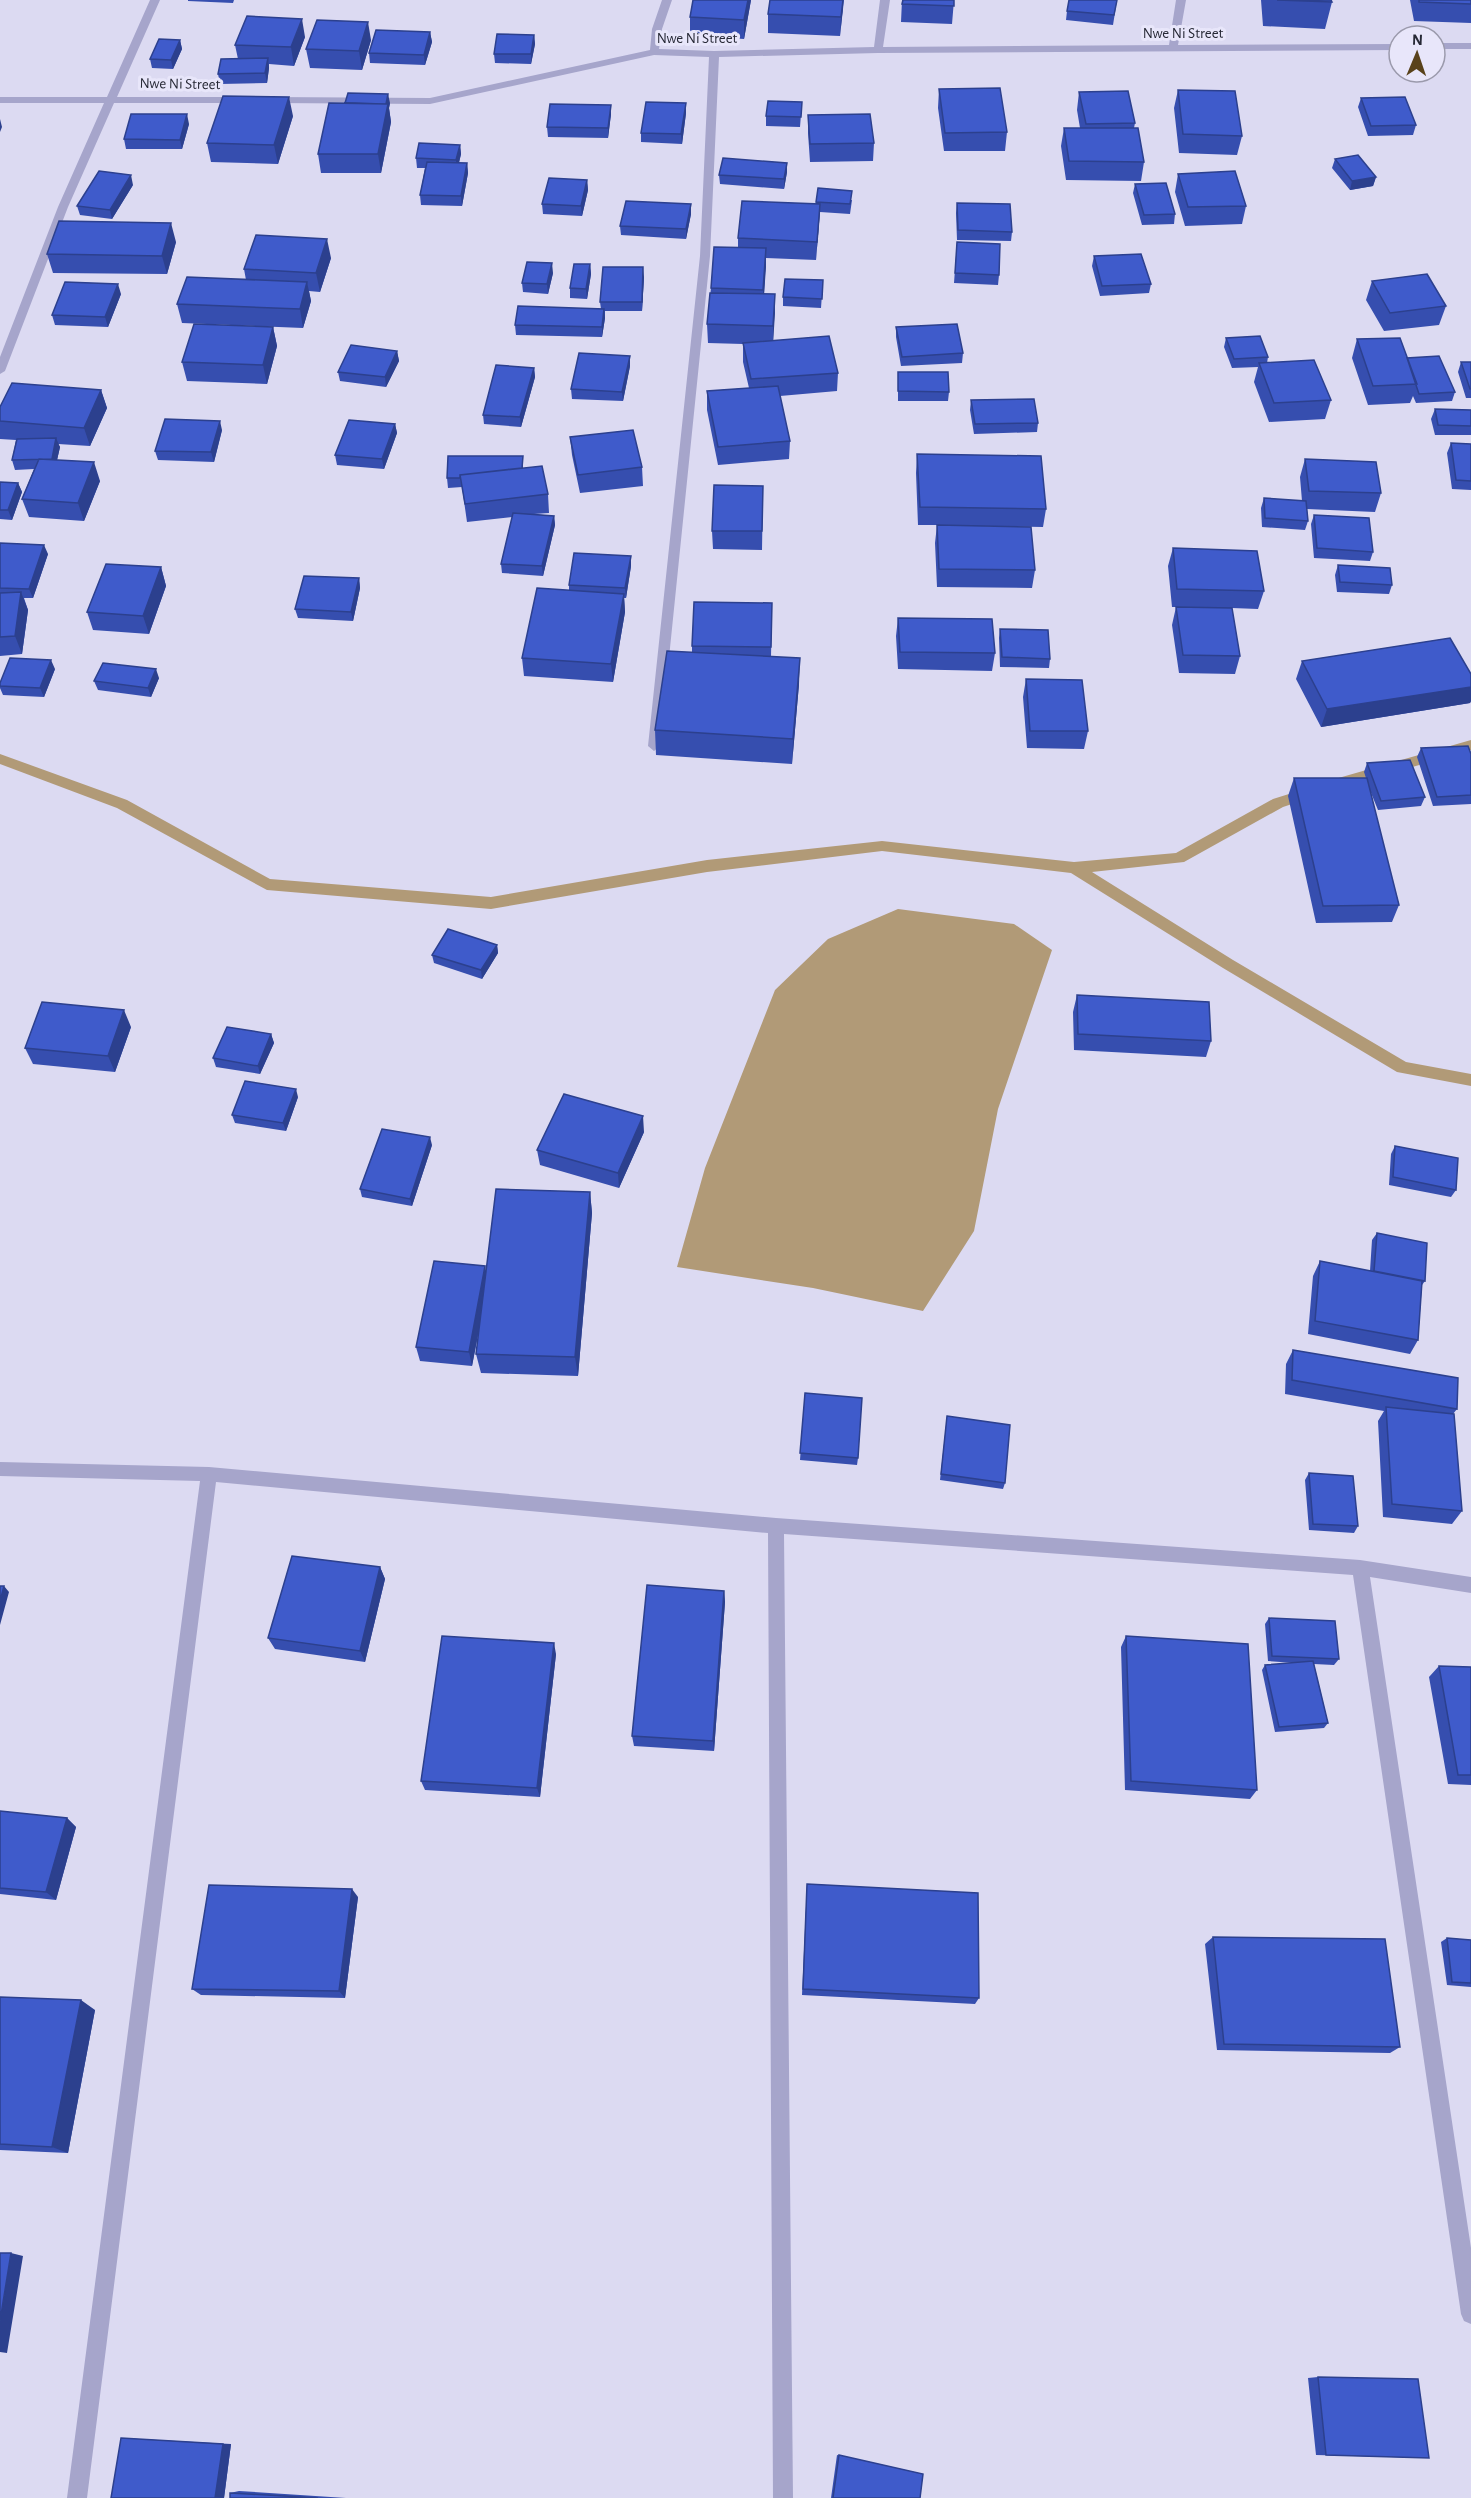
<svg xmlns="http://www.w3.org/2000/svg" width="1471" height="2498" font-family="'Alegreya Sans',sans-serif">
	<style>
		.water { fill: #b19a77 }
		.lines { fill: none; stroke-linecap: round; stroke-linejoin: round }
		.stream { fill: #b19a77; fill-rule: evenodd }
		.minor { fill: #a6a5cb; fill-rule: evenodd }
		.wall { fill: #364eaf }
		.shaded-wall { fill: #2c408e }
		.building { fill: #3f5bcb; stroke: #2c408e; stroke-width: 1.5 }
		.labels { text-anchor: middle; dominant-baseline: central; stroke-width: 6; stroke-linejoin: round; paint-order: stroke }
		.far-street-label { font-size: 15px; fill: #272936; stroke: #e8e6fa }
	</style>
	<rect width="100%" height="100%" fill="#dcdaf2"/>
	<!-- water -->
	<path class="water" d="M898,909l116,15 38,26 -54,159 -24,122 -51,80 -110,-23 -136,-21 28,-99 70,-178 53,-51z"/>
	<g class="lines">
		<!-- stream -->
		<path class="stream" d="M1471,740v10l-138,40 -7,-5 2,-4z
			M0,754l127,46 143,79 221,18 216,-37 175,-19 192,21 102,-9 97,-54 35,-11 5,1 2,4 -2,4 -30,10 -99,55 -92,10 141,88 173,102 65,12v12l-74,-14 -174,-104 -152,-95 -189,-22 -175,21 -216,37 -224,-19 -150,-82 -117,-44z"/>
		<!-- minor -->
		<path class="minor" d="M150,0h10l-43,97h124l5,3 -5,3h-127l-46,104 -63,164 -5,3v-17l58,-150 46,-104h-104v-6h107z
			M662,0h10l-10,29 -3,20 55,2 160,-4 6,-47h10l-7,47 286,-2 7,-45h10l-8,45 221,-1v6l-521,3 -159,4 -9,199 -50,490 -6,5 -6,-5 52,-490 9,-199 -55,-2 -224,49 -159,-1 -5,-3 5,-3 159,1 220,-48 2,-21z
			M1435,43h36v6h-36z
			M0,1462l209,5 567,51 584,42 111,17v16l-101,-16 101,671v76l-7,-3 -3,-7 -108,-739 -569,-41 9,964h-20l-5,-965 -552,-51 -129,1016h-20l133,-1017 -200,-5z"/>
	</g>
	<!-- wall -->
	<path class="wall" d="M188,0h46l-1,3 -45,-2z
		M693,0h58l-7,39 -54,-4v-18z
		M770,0h74l-4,36 -72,-3v-19z
		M902,0h52l-2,24 -51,-2z
		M1117,0l-4,25 -47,-5 1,-9z
		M1261,0h70l1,2 -7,27 -62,-3z
		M1410,0h61v23l-57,-2z
		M430,32l2,10 -7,23 -55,-2 -1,-10z
		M534,35l1,9 -4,20 -36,-1 -1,-9z
		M305,37l-11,29 -25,-2v4l-2,15 -47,1 -2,-10 20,-15 -3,-14z
		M180,40l2,9 -9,20 -21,-1 -2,-9z
		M371,40l-9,30 -52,-2 -4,-19z
		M939,89l68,43 -2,19h-61l-6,-43z
		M1178,90l64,46 -5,19 -58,-2 -5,-45z
		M1079,92l56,31 -1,5 10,34 -3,19 -75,-1 -5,-34 3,-18h16l-3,-18z
		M1361,98l55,27 -3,10 -45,1 -10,-29z
		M802,102l-2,25 -34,-1v-10z
		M390,103l-1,5 2,14 -10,51h-60l-3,-19z
		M686,113l-4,31 -41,-2v-9z
		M611,114l-3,24 -60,-1 -1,-10z
		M808,115l66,28 -1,18 -63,1 -2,-29z
		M293,116l-15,48 -67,-2 -4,-19z
		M189,124l-7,25h-56l-2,-10z
		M460,145l1,9 -2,9h8l1,10 -6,33 -41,-1 -1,-10 5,-27h-8l-1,-10z
		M1335,159l41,18 -3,9 -23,4 -18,-22z
		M787,172l-3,17 -64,-5 -1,-9z
		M1178,174l68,32 -4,18 -57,2 -10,-34z
		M587,180l1,10 -6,26 -39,-2 -1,-10z
		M1135,184l40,30 -1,10 -32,1 -9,-32z
		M133,185l-21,34 -32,-4 -3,-9z
		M852,200l-2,14 -30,-2 -4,48 -50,-2 -2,36h11l-2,47 65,32 -1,18 -57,5 10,45 -1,18 -71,6 -11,-55v-19l42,-3 -6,-26v-18l-35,-1 -1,-19 4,-36 27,-40v-10l78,-34v-2z
		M957,203l55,29 -1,9 -54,-1 -1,-27z
		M691,204v10l-5,25 -65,-4 -1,-9z
		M176,242l-9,32 -114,-1 -6,-19z
		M957,242l42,33 -1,10 -44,-2z
		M1094,256l57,28 -2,9 -49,3 -8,-30z
		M331,258l-11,34 -11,-1 2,10 -8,27 -121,-5 -5,-19 69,-24 -2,-11z
		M590,264l1,10 -4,25 -17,-1v-10z
		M553,273l-5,21 -25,-2 -1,-9z
		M644,277l-2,34h-37v7l-3,19 -86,-2 -1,-10 86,-16 -1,-7z
		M823,280l-2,28 -38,-2v-9z
		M1372,281l74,25 -7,19 -55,6 -18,-31z
		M121,294l-13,33 -53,-2 -3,-10z
		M273,327l4,19 -10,38 -80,-3 -5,-19z
		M896,327l67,26 -1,10 -61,3 -5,-29z
		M1226,338l42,19 -1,6 64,37 -6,19 -56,3 -15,-40 4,-15 -26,1 -8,-21z
		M1357,339l50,19 48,34 -3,9 -36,2 -3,-7 -3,7 -42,2 -16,-47z
		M397,351l2,10 -13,26 -46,-6 -2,-9z
		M1461,362h10v36h-5l-8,-26z
		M630,366l-7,35 -51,-2 -1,-10z
		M534,368l1,9 -14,50 -37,-3 -1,-9z
		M898,372l51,20 -1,9h-50z
		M101,390l6,18 -17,38 -32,-2 2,3 -3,13 43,21 -16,40 -55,-4 -7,-18 12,-30 -19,1 -3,-10 4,-20 -16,-1v-18z
		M971,400l67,23 -1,9 -63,2 -4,-24z
		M1435,409l36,1v25h-36l-4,-16z
		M395,424l2,9 -13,36 -47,-4 -2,-10z
		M222,430l-8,32 -56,-2 -3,-9z
		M570,437l72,30 1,19 -63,7 -8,-38z
		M1451,443l20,1v46l-19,-1 -5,-36z
		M917,454l129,55 -3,18 -67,-1 59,44 -3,18 -95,-1 -2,-44 2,-18h-19l-2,-52z
		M523,456v12l25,26 1,19 -15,1 20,2 1,9 -12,51 -41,-3 -1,-9 11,-47 -45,5 -5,-35 -14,1 -1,-10z
		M1305,459l76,34 -6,19 -68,-3 1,12 -3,9 -43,-3 -1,-19 3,-10 38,3 -2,-24z
		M0,482l18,1 4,9 -10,28 -12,-1z
		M763,486l-1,64 -49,-1 -1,-18z
		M1314,515l59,37 -3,9 -56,-3 -3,-34z
		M0,543l48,11 -15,44h-9l4,12 -6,44 -22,2z
		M1173,548l91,43 -6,18 -26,-1 8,48 -5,18 -56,-1 -7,-48 4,-18h-4l-4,-41z
		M1338,565l54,20 -3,9 -52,-2 -2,-17z
		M631,566l-5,32h-2l1,14 -12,70 -89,-6 -2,-18 47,-68v-5z
		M161,567l5,19 -17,48 -56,-4 -6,-18z
		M359,578l1,10 -7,33 -55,-3 -3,-9z
		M772,603l-1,54 28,27 -7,80 -136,-9 -1,-25 37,-78v-6z
		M898,618l97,35 -3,18 -94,-2 -2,-33z
		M1000,629l50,30 -1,9 -49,-1 -1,-29z
		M1302,661l169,13v27l-1,2 -149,24 -25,-48z
		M55,669l-11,28 -41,-2 -3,-7v-5z
		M159,678l-8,19 -53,-7 -4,-9z
		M1026,679l62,52 -4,18 -57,-1 -4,-51z
		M1421,748l50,6v50l-38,2 -16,-49z
		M1367,763l58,34 -4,9 -43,4 -9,-22 30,117 -7,17 -76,1 -28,-127 6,-18h72l-2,-6z
		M497,945l1,8 -16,26 -48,-16 -2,-8z
		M1077,995l134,46 -5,16 -132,-7 -1,-38z
		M131,1027l-16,45 -82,-8 -8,-16z
		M271,1034l3,9 -14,31 -44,-7 -3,-9z
		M298,1097l-12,34 -51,-8 -3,-8z
		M644,1132l-25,56 -79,-23 -3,-15z
		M432,1145l-20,61 -50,-9 -2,-8z
		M1395,1146l61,44 -5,7 -62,-12 2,-31z
		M590,1192l2,21 -14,163 -97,-3 -5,-19 4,-28 -8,40 -52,-5 -4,-14 70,-76z
		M1377,1233l48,48 -3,4 -4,55 -8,14 -102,-20 5,-58 7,-15 50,10 2,-31z
		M1293,1350l164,59 -4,5 9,97 -10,13 -69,-7 -5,-96 6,-10 -99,-17 1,-30z
		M805,1393l53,65 -1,7 -57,-5z
		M947,1416l58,67 -2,6 -63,-9z
		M1309,1473l49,53 -4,7 -45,-3 -4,-50z
		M380,1567l5,12 -20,83 -90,-13 -7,-11z
		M724,1591l1,11 -11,149 -80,-5 -2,-10z
		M1269,1618l70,41 -5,6 -20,-1 14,59 -4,5 -49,4 -13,-62 3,-5 30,-2 -27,-2 -3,-37z
		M1126,1636l131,154 -7,9 -125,-9 -4,-143z
		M556,1654l-16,143 -115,-7 -4,-9z
		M1439,1666l32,1v118l-23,-1 -19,-107z
		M0,1811l67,7 9,9 -20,73 -56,-6z
		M807,1884l172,114 -4,6 -173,-9z
		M358,1897l-13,101 -144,-3 -9,-6z
		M1213,1937l187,110 -10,6 -173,-3 -12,-106z
		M1447,1938l24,2v47l-24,-2 -6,-43z
		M0,1997l95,13 -27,143 -68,-3z
		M1318,2377l111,81 -113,-3 -8,-77z
		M121,2438l110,6 -7,54h-113z
		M837,2455l86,19 -3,24h-89z
		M239,2491l107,7h-116v-5z"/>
	<!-- shaded-wall -->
	<path class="shaded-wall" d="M748,0h3l-7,39v-19z
		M843,0v7l-3,29 1,-19z
		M302,19l3,18 -11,29 -3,-19z
		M368,22l3,18 -9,30 -3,-19z
		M430,32l2,10 -7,23 -1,-10z
		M534,35l1,9 -4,20v-10z
		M180,40l2,9 -9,20 -2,-9z
		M268,58l1,10 -2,15 -2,-10z
		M388,94l2,9 -1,5 2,14 -10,51 -3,-19 7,-46z
		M289,97l4,19 -15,48 -4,-19z
		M686,103v10l-4,31 -1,-10z
		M611,105v9l-3,24v-10z
		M187,114l2,10 -7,25 -2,-9z
		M0,119l2,8 -2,5z
		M460,145l1,9 -4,16 -1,-10z
		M467,163l1,10 -6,33 -1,-10z
		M787,163v9l-3,17v-10z
		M131,175l2,10 -21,34 -2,-9z
		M1376,177l-3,9 -23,4 2,-9z
		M587,180l1,10 -6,26 -1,-10z
		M691,204v10l-5,25v-10z
		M820,204l-1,19 -3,37 1,-18z
		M171,223l5,19 -9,32 -5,-18z
		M327,239l4,19 -11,34 -4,-19z
		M766,248v19l-3,42v-19z
		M552,263l1,10 -5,21 -1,-10z
		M590,264l1,10 -4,25 -1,-10z
		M643,267l1,10 -2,34v-9z
		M307,282l4,19 -8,27 -3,-19z
		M118,284l3,10 -13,33 -3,-10z
		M775,294v19l-2,31v-18z
		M604,309l1,9 -3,19v-10z
		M273,327l4,19 -10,38 -4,-19z
		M397,351l2,10 -13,26 -1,-10z
		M630,356v10l-7,35 -1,-9z
		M534,368l1,9 -14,50 -1,-10z
		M101,390l6,18 -17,38 -6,-18z
		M220,421l2,9 -8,32 -3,-10z
		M395,424l2,9 -13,36 -2,-10z
		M56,438l4,9 -5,22 -3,-10z
		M94,462l6,19 -16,40 -6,-18z
		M18,483l4,9 -10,28 -4,-10z
		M554,516l1,9 -12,51 -1,-10z
		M44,545l4,9 -15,44 -4,-9z
		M631,556v10l-5,32 -1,-10z
		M161,567l5,19 -17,48 -6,-18z
		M359,578l1,10 -7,33 -2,-9z
		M21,592l7,18 -6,44 -7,-18z
		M624,594l1,18 -12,70 -2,-18z
		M800,658l-1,26 -7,80 1,-25z
		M51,660l4,9 -11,28 -4,-9z
		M156,669l3,9 -8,19 -3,-9z
		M1471,687v14l-1,2 -149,24 6,-18z
		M497,945l1,8 -16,26 -1,-9z
		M124,1010l7,17 -16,45 -7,-16z
		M271,1034l3,9 -14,31 -2,-8z
		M296,1089l2,8 -12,34 -3,-8z
		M643,1116l1,16 -25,56 -1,-15z
		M430,1137l2,8 -20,61 -2,-7z
		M590,1192l2,21 -14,163 -3,-19z
		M485,1266l3,14 -16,86 -3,-14z
		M380,1567l5,12 -20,83 -5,-11z
		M4,1586l5,6 -9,33v-24z
		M724,1591l1,11 -11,149 -1,-10z
		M554,1643l2,11 -16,143 -3,-9z
		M67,1818l9,9 -20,73 -10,-8z
		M352,1889l6,8 -13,101 -6,-7z
		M81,2000l14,10 -27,143 -16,-6z
		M11,2253l12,3 -16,97 -7,-1v-31z
		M223,2444h8l-7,54h-9z"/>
	<!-- building -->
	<path class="building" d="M693,0h55l-4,20 -54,-3z
		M770,0h73l-2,17 -73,-3z
		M903,0h51v6l-52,-2z
		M1069,0h48l-3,15 -47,-4z
		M1277,0h54l1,2z
		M1419,0h52v4l-52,-2z
		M247,16l55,3 -11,28 -56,-2z
		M317,20l51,2 -9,29 -53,-2z
		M376,30l54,2 -6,23 -55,-2z
		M497,34l37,1 -3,19h-37z
		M159,39l21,1 -9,20 -21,-1z
		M268,58l-3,15 -47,1 3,-15z
		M1000,88l7,44 -62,1 -6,-44z
		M1178,90l57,1 7,45 -59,-2z
		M1128,91l7,32 -49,1 -7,-32z
		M348,93l40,1 -2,10 -41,-1z
		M223,96l66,1 -15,48 -67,-2z
		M1405,97l11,28 -45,1 -10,-28z
		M768,101l34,1 -1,15 -35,-1z
		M646,102l40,1 -5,31 -40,-1z
		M329,103l59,1 -10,50h-60z
		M550,104l61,1 -3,23 -61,-1z
		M131,114h56l-7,26 -56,-1z
		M870,114l4,29 -64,1 -2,-29z
		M1064,128h74l6,34 -75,-1z
		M419,143l41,2 -4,15 -40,-2z
		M1358,155l18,22 -24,4 -17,-22z
		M723,158l64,5 -3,16 -65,-4z
		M427,162l40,1 -6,33 -41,-1z
		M99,171l32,4 -21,35 -33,-4z
		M1235,171l11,35 -58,1 -10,-33z
		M549,178l38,2 -6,26 -39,-2z
		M1166,183l9,31 -31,1 -9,-31z
		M818,188l34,3 -2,13 -34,-2z
		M626,201l65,3 -5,25 -66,-3z
		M742,201l78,3 -3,38 -79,-4z
		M957,203l53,1 2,28 -54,-2z
		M59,221l112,2 -9,33 -115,-2z
		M256,235l71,4 -11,34 -72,-4z
		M957,242l43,2 -1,31 -44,-2z
		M714,247l52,1 -3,42 -52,-2z
		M1141,254l10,30 -49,2 -8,-30z
		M527,262l25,1 -5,21 -25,-1z
		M574,264h16l-4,25 -16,-1z
		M603,267h40l-1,35h-42z
		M1427,274l19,32 -56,7 -18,-32z
		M187,277l120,5 -7,27 -123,-5z
		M785,279l38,1 -1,19 -39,-2z
		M65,282l53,2 -13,33 -53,-2z
		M710,293l65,1 -2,32 -66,-2z
		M518,306l86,3 -2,18 -87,-2z
		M194,324l79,3 -10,38 -81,-3z
		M957,324l6,29 -61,4 -6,-30z
		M829,336l9,37 -87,6 -8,-36z
		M1260,336l8,21 -34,2 -8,-21z
		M1400,338l17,46 -44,2 -16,-47z
		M351,345l46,6 -12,26 -47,-5z
		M579,353l51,3 -8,36 -51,-3z
		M1439,356l16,36 -36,2 -12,-36z
		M1314,360l17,40 -57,3 -15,-40z
		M1461,362h10v27h-1z
		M496,365l38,3 -14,49 -37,-2z
		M898,372h50l1,20 -51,-1z
		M12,383l89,7 -17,38 -84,-7v-14z
		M778,386l12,55 -72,6 -11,-56z
		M1034,399l4,24 -63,1 -4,-24z
		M1435,409l36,1v16l-33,-1z
		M165,419l55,2 -9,31 -56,-1z
		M349,420l46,4 -13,35 -47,-4z
		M633,430l9,37 -64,8 -8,-38z
		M56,438l-4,21 -40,1 5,-21z
		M1451,443l20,1v37l-15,-1z
		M917,454l124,2 5,53 -126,-2z
		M448,456h75l-1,12 -62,7v3h-13z
		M39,459l55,3 -16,41 -56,-4z
		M1305,459l71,3 5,31 -72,-2z
		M542,466l6,28 -83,10 -5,-29z
		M0,482l18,1 -10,27h-8z
		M714,485l49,1 -1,45h-50z
		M1264,498l42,3 2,20 -43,-3z
		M513,513l41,3 -12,50 -41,-2z
		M1314,515l55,3 4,34 -56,-4z
		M937,525l94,2 4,43 -96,-1z
		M0,543l44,2 -15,44 -29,-1z
		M1173,548l84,3 7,40 -87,-2z
		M574,553l57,3 -6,32 -56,-3z
		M106,564l55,3 -18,49 -56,-4z
		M1338,565l52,3 2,17 -52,-3z
		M304,576l55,2 -8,34 -56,-3z
		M537,588l87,6 -13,70 -89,-6z
		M21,592l-6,44 -15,1v-44z
		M694,602l78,1 -1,44 -79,-1z
		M1176,607l56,1 8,48 -57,-1z
		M898,618l94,1 3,34 -95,-1z
		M1000,629l48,1 2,29 -48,-2z
		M1450,638l21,36v13l-144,22 -25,-48z
		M667,651l133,7 -7,81 -138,-9z
		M10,658l41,2 -11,28 -40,-2v-3z
		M103,663l53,6 -8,19 -54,-7z
		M1026,679l56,1 6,51h-58z
		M1468,746l3,8v41l-34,2 -16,-49z
		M1410,760l15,37 -44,4 -14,-38z
		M1294,778h73l32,127 -76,1z
		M448,929l49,16 -16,25 -49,-15z
		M1077,995l132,7 2,39 -133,-7z
		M42,1002l82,8 -16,46 -83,-8z
		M227,1027l44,7 -13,32 -45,-8z
		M245,1081l51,8 -13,34 -51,-8z
		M564,1094l79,22 -25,57 -81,-23z
		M382,1129l48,8 -20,62 -50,-10z
		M1395,1146l63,12 -2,32 -63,-13z
		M496,1189l94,3 -15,165 -99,-3z
		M1377,1233l50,10 -2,38 -51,-10z
		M434,1261l51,5 -16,86 -53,-5z
		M1320,1261l102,20 -4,59 -103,-19z
		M1293,1350l165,28 -1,31 -165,-29z
		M805,1393l57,5 -4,60 -58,-5z
		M1386,1407l68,7 8,97 -70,-7z
		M947,1416l63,9 -5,58 -64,-9z
		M1309,1473l44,3 5,50 -45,-2z
		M292,1556l88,11 -20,84 -92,-13z
		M647,1585l77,6 -11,150 -81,-5z
		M0,1586h4l-4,15z
		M1269,1618l66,3 4,38 -67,-3z
		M442,1636l112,7 -17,145 -116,-7z
		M1126,1636l122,8 9,146 -126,-9z
		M1313,1661l15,62 -49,4 -14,-62z
		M1439,1666l32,1v108h-13z
		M0,1811l67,7 -21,74 -46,-4z
		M807,1884l171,9 1,105 -176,-9z
		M209,1885l143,4 -13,102 -147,-2z
		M1213,1937l172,2 15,108 -176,-3z
		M1447,1938l24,2v43l-19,-1z
		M0,1997l81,3 -29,147 -52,-3z
		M0,2253h11l-11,68z
		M1318,2377l100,2 11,79 -103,-3z
		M121,2438l102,6 -8,54h-104z
		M839,2455l84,19 -3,24h-87z
		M230,2493l88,5h-88z"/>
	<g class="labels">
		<!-- far-street labels -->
		<g class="far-street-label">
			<text x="1183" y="33">Nwe Ni Street</text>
			<text x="697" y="38">Nwe Ni Street</text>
			<text transform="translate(180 84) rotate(1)">Nwe Ni Street</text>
		</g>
	</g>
	<!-- north arrow -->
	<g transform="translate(1417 54) rotate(2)"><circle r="28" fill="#e8e6fa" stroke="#9b9aac" stroke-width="1.5"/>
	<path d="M0-4.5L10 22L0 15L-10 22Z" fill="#59421b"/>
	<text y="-9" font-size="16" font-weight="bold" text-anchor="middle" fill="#272936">N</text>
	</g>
</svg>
